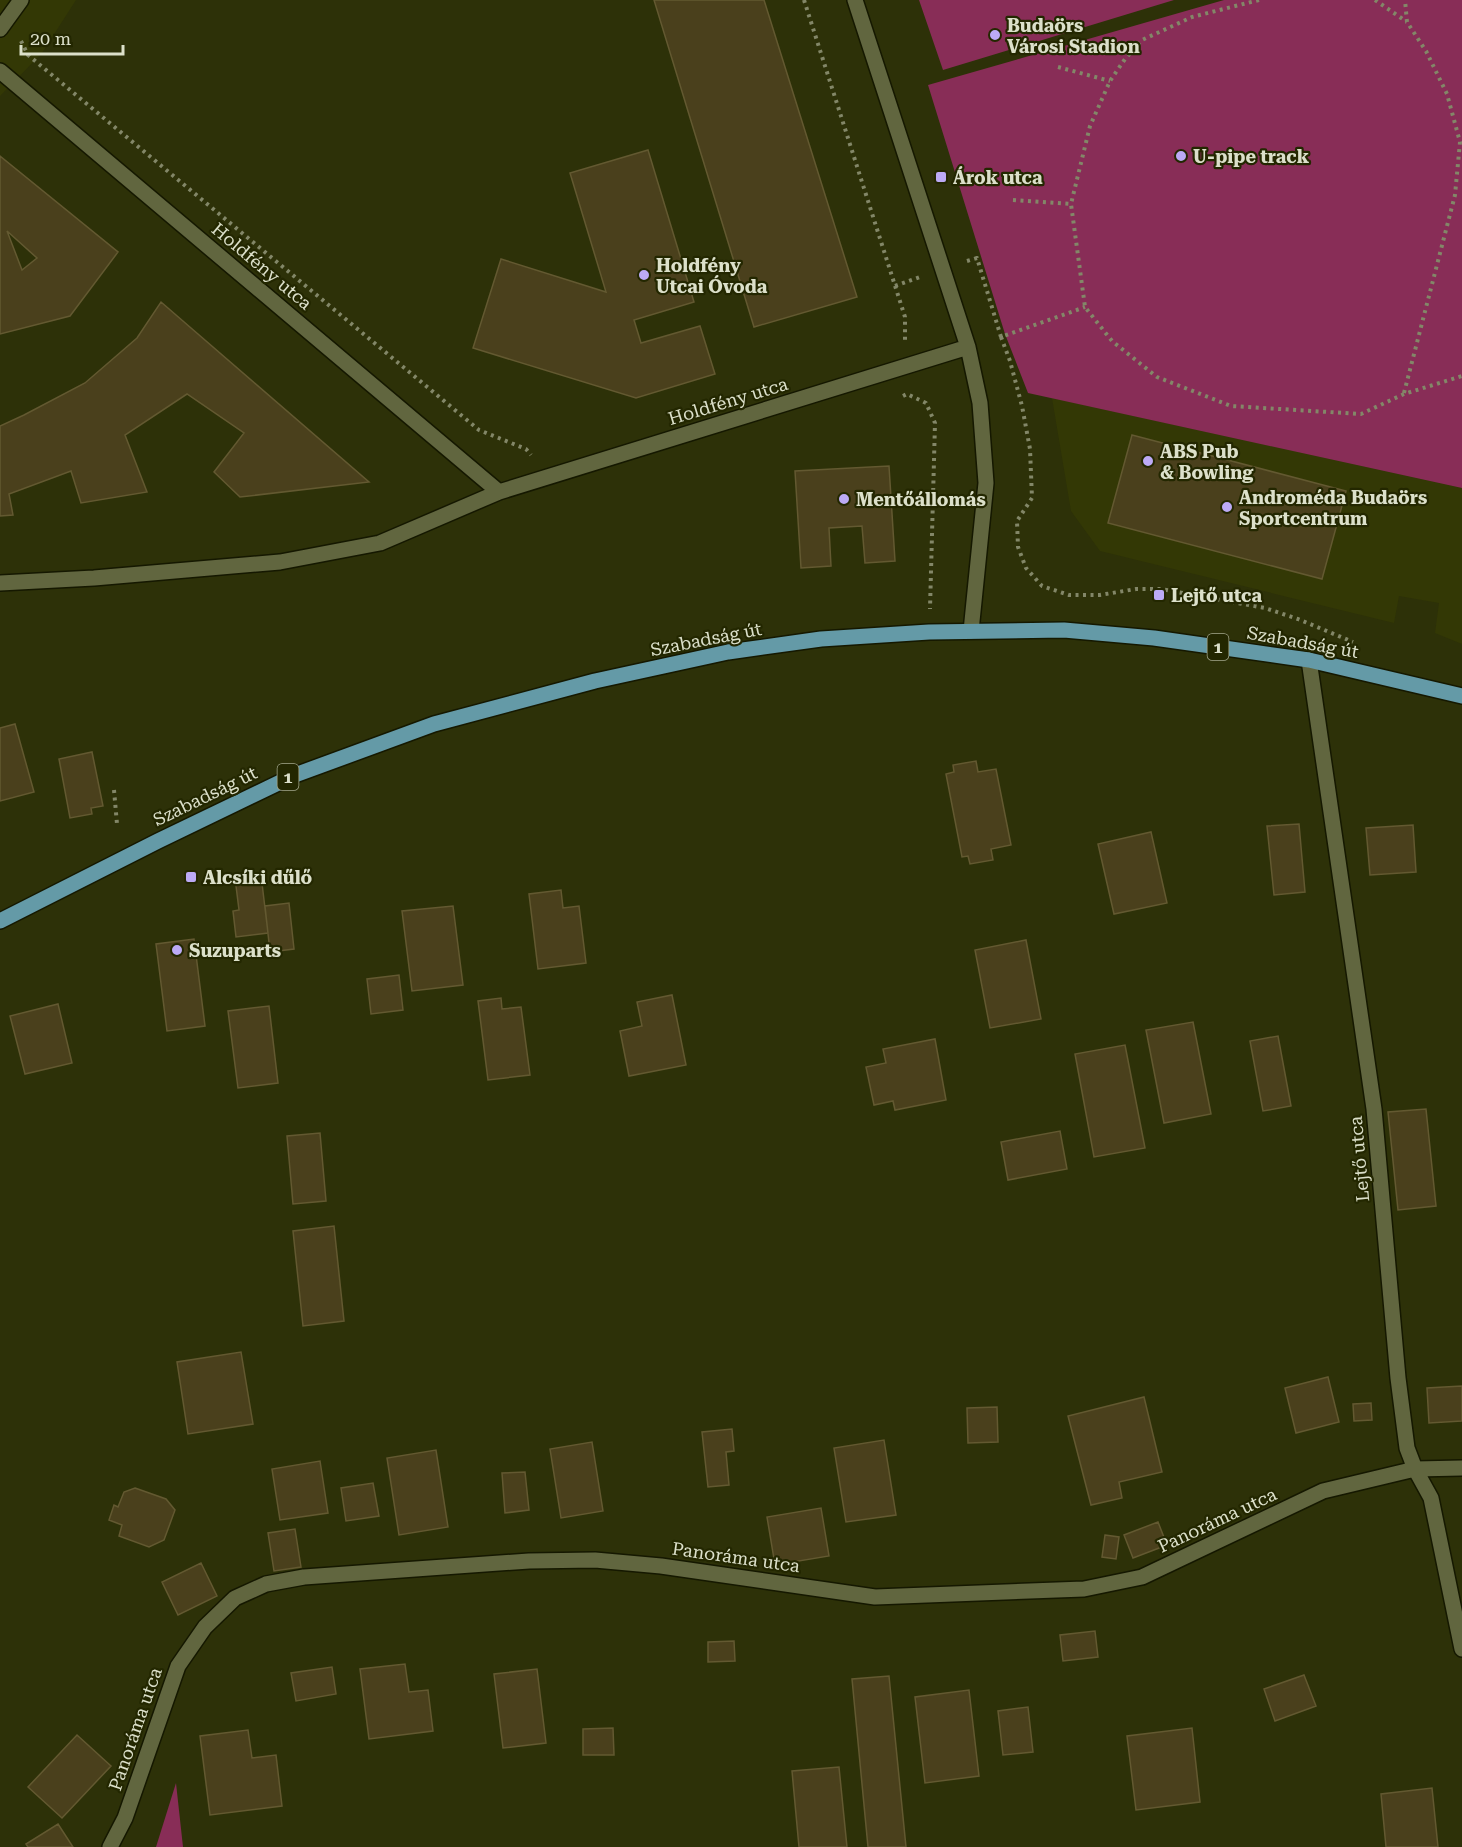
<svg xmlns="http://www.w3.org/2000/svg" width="1462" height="1847" font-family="'Roboto Serif',serif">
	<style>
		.built { fill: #333805 }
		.green { fill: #882d57 }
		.building { fill: #4a401c; stroke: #635931; stroke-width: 1.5; fill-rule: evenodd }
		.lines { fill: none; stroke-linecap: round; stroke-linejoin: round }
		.minor-casing { stroke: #151800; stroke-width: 18 }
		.primary-casing { stroke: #151800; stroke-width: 18 }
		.path { stroke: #838768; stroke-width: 4; stroke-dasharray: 3 4.5; stroke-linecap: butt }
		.minor { stroke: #61663f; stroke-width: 15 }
		.primary { stroke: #649aa7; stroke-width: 15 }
		.poi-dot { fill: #bcaaf5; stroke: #232700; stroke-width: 2 }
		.labels { text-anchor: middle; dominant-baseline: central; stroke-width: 4.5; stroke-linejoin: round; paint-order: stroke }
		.shield { fill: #232700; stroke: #a4a88d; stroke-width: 1.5 }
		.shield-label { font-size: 16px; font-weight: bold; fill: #dce0ca }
		.poi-label { font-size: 18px; font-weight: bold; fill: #dce0ca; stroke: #232700; text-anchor: start }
		.street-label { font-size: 18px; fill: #dce0ca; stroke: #232700 }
	</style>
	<rect width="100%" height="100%" fill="#2d3108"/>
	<!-- built -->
	<path class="built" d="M0,0h76l-34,53 -42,43z
		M1052,398l410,90v156l-27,-11 4,-30 -40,-7 -5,27 -294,-72 -29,-40z"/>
	<!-- green -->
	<path class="green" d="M919,0h255l-231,70z
		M1224,0h238v488l-434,-95 -23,-59 -77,-249z
		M176,1783l7,64h-27z"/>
	<!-- building -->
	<path class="building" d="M654,0h110l93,297 -103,30z
		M648,150l46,152 -60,18 7,23 59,-17 15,48 -79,24 -163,-50 28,-89 105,33 -36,-119z
		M0,156l118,96 -48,64 -70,18zM7,231l30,27 -15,12z
		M161,302l208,180 -129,15 -26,-25 30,-39 -57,-39 -62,41 22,57 -66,11 -10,-32 -62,23 4,21 -13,1v-90l24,-11 61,-32 52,-45z
		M1132,435l214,56 -24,88 -214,-56z
		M889,466l6,95 -30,2 -3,-37 -33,2 2,38 -30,2 -6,-97z
		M15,724l19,68 -34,9v-73z
		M92,752l11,54 -12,2 1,6 -22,4 -11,-59z
		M976,761l2,11 18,-3 15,76 -20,4 2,11 -23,4 -2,-8 -6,1 -16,-83 8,-2 -1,-7z
		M1299,824l6,68 -31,3 -7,-69z
		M1413,825l3,47 -46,3 -4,-47z
		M1151,832l16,71 -53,11 -16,-70z
		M261,875l7,58 -32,4 -3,-26 6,-1 -4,-32z
		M561,890l2,18 16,-2 7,57 -48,6 -9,-75z
		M289,903l5,46 -24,3 -5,-46z
		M453,906l10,79 -51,6 -10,-80z
		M194,939l11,87 -38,5 -11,-87z
		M1026,940l15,79 -51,9 -15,-78z
		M399,975l4,35 -32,4 -4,-35z
		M672,995l14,70 -57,11 -9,-45 22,-5 -5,-24z
		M501,998l1,11 19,-2 9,68 -42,5 -10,-79z
		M58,1004l14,59 -47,11 -15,-58z
		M269,1006l9,77 -40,5 -10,-77z
		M1193,1022l18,92 -47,9 -18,-93z
		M1278,1036l13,70 -28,5 -13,-70z
		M935,1039l11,61 -51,10 -2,-9 -19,4 -8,-38 20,-4 -3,-14z
		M1125,1045l20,103 -51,9 -19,-103z
		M1426,1109l10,97 -38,4 -10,-98z
		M1060,1131l7,38 -59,11 -7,-38z
		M320,1133l6,68 -33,3 -6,-68z
		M334,1226l10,95 -41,5 -10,-95z
		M241,1352l12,72 -65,10 -11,-72z
		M1328,1377l11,45 -43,11 -11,-45z
		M1462,1386v35l-33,2 -2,-35z
		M1144,1397l18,75 -43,10 3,16 -31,7 -23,-89z
		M1371,1403l1,17 -18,1 -1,-17z
		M997,1407l1,35 -30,1 -1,-35z
		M732,1429l2,22 -8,1 3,33 -21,2 -6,-55z
		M884,1440l12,75 -50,7 -12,-74z
		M592,1442l11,69 -42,7 -11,-69z
		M436,1450l12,77 -49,8 -12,-77z
		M320,1461l8,52 -48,7 -8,-51z
		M525,1472l4,38 -24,3 -3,-40z
		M373,1483l6,33 -33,5 -5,-33z
		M135,1488l31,11 9,11 -11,30 -15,7 -30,-11 3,-11 -13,-5 5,-15 4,2 6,-15z
		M821,1508l8,48 -54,9 -8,-48z
		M1158,1522l9,23 -34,13 -9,-23z
		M295,1529l6,38 -27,4 -6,-38z
		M1105,1535l14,2 -3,22 -14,-2z
		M201,1563l16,33 -39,19 -16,-33z
		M1095,1631l3,26 -35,4 -3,-26z
		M734,1641l1,20 -27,1v-20z
		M405,1664l4,28 19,-2 5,41 -64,8 -9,-70z
		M332,1667l4,27 -40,7 -5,-28z
		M537,1669l9,74 -43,5 -9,-74z
		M1304,1675l12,31 -41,15 -11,-32z
		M889,1676l17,171h-38l-16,-168z
		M969,1690l10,86 -54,7 -10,-86z
		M1028,1707l5,45 -30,3 -5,-44z
		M613,1728l1,27h-31v-26z
		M1192,1728l8,74 -64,8 -9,-74z
		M248,1730l4,28 24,-3 6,51 -72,9 -10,-79z
		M77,1735l34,31 -49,52 -34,-31z
		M839,1767l8,80h-48l-7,-76z
		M1432,1788l6,59h-52l-5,-53z
		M58,1824l15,23h-45l-2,-3z"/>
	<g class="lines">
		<defs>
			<path id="minor" d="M855,0l113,347 12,56 6,80 -15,148
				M0,29l21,-29
				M0,71l499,421
				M0,583l94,-5 186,-16 100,-19 119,-51 469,-145
				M1309,660l65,449 24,269 9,70 8,21 16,29 31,151
				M110,1847l15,-29 53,-152 27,-39 30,-29 31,-14 38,-7 225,-16 66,-1 66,6 214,31 209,-8 58,-12 181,-86 92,-22 47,-1"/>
			<path id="primary" d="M0,921l158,-80 137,-66 139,-51 161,-43 133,-29 93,-13 108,-7 135,-2 90,8 155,22 153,36"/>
		</defs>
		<!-- minor casing -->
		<use href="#minor" class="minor-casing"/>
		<!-- primary casing -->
		<use href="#primary" class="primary-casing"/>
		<!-- path -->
		<path class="path" d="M804,0l101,317v24
			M1259,0l-67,17 -50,23 -17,19 -15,22 -20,45 -19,78 14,103 27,34 45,36 74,29 130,8 43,-20 58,-18
			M1375,0l32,22
			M21,41l7,14 451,375 47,19 5,6
			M1058,67l52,14
			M1013,200l58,4
			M967,261l10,-3 24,79 84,-30
			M895,286l25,-9
			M1001,337l9,24 12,45 8,43 2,49 -15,23 1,26 8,21 16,18 27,9h31l36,-6h25l104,19 33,11 55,23
			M1404,393l51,-198 5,-53 -13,-48 -21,-43 -19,-29 -2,-22
			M903,396l4,-2 19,9 9,20 -5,186
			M114,790l3,34"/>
		<!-- minor -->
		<use href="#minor" class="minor"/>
		<!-- primary -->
		<use href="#primary" class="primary"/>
	</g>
	<!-- markers -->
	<g class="poi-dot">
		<circle cx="995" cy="35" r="6"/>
		<circle cx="1181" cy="156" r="6"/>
		<rect x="935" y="171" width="12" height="12" rx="3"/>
		<circle cx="644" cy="275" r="6"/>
		<circle cx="1148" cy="461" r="6"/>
		<circle cx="844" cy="499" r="6"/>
		<circle cx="1227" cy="507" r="6"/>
		<rect x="1153" y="589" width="12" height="12" rx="3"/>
		<rect x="185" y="871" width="12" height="12" rx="3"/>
		<circle cx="177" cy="950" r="6"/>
	</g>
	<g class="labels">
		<!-- shield labels -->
		<g class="shield">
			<rect x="1207.5" y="634" width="21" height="26" rx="4.5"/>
			<rect x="277.5" y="764" width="21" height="26" rx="4.5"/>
		</g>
		<g class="shield-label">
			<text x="1218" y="647">1</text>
			<text x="288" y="777">1</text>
		</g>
		<!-- poi labels -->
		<g class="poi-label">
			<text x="1007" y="25">Budaörs<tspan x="1007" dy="21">Városi Stadion</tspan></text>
			<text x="1193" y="156">U-pipe track</text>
			<text x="953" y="177">Árok utca</text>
			<text x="656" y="265">Holdfény<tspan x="656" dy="21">Utcai Óvoda</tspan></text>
			<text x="1160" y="451">ABS Pub<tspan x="1160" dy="21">&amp; Bowling</tspan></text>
			<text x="1239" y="497">Androméda Budaörs<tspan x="1239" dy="21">Sportcentrum</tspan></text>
			<text x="856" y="499">Mentőállomás</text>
			<text x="1171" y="595">Lejtő utca</text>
			<text x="203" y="877">Alcsíki dűlő</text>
			<text x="189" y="950">Suzuparts</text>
		</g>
		<!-- street labels -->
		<g class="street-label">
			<text transform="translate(262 266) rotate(40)">Holdfény utca</text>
			<text transform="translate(728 401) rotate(-17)">Holdfény utca</text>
			<text transform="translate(706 639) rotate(-11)">Szabadság út</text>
			<text transform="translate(1303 642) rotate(10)">Szabadság út</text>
			<text transform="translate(205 796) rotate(-26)">Szabadság út</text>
			<text transform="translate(1359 1159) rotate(-95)">Lejtő utca</text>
			<text transform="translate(1217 1520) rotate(-25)">Panoráma utca</text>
			<text transform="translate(736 1557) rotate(8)">Panoráma utca</text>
			<text transform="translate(135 1729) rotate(-71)">Panoráma utca</text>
		</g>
	</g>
	<!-- scale -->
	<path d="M21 45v9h102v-9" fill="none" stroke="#dce0ca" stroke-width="3"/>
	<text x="30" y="45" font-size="18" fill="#dce0ca" stroke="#232700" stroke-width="4.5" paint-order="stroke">20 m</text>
</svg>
